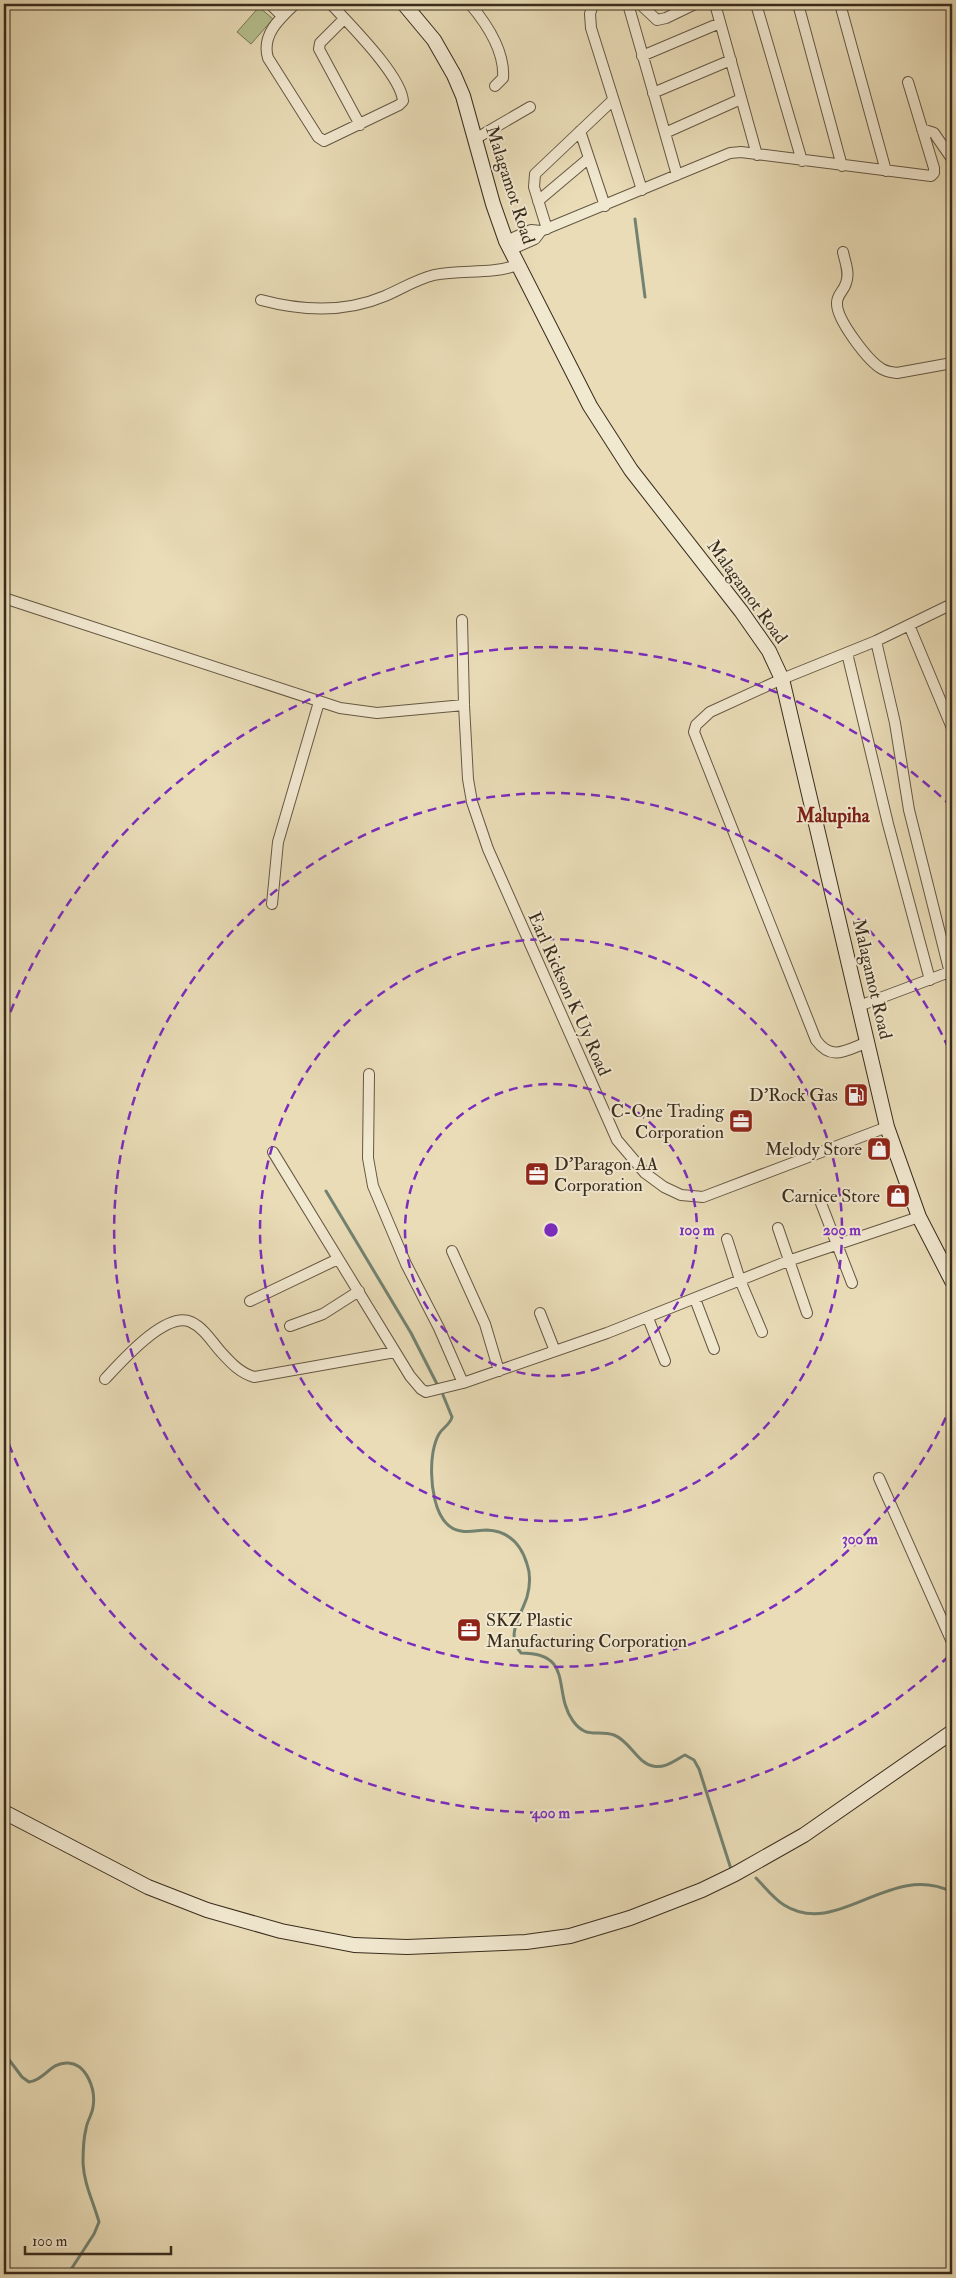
<svg xmlns="http://www.w3.org/2000/svg" width="956" height="2278" font-family="'IM FELL Double Pica',serif">
	<style>
		.green { fill: #b5c08f; stroke: #777656 }
		.lines { fill: none; stroke-linecap: round; stroke-linejoin: round }
		.stream { stroke: #738271; stroke-width: 3 }
		.street-casing { stroke: #655843; stroke-width: 12 }
		.secondary-casing { stroke: #392c1c; stroke-width: 16 }
		.street { stroke: #f1e8d0; stroke-width: 10 }
		.secondary { stroke: #f1e8d0; stroke-width: 14 }
		.ring { fill: none; stroke: #7b2cbf; stroke-width: 2.5; stroke-dasharray: 9 6 }
		.labels { text-anchor: middle; dominant-baseline: central; stroke-width: 4; stroke-linejoin: round; paint-order: stroke }
		.street-label { font-size: 18px; fill: #392c1c; stroke: #f1e8d0 }
		.poi-label { font-size: 18px; fill: #392c1c; stroke: #f1e8d0; text-anchor: end }
		.neighbourhood-label { font-size: 19px; font-weight: bold; fill: #7a1f14; stroke: #f1e8d0 }
		.centre { fill: #7b2cbf; stroke: #f1e8d0; stroke-width: 2.5 }
		.ring-label { font-size: 15px; text-anchor: middle; font-weight: bold; fill: #7b2cbf; stroke: #f1e8d0; stroke-width: 4; stroke-linejoin: round; paint-order: stroke }
	</style>
	<rect width="100%" height="100%" fill="#e9dcb7"/>
	<filter id="stains"><feTurbulence type="fractalNoise" baseFrequency=".004" numOctaves="4"/><feColorMatrix values="0 0 0 0 .2 0 0 0 0 .09 0 0 0 0 .02 0 0 0 .5 -.17"/></filter>
	<radialGradient id="worn" r=".72"><stop offset=".6" stop-color="#630" stop-opacity="0"/><stop offset="1" stop-color="#630" stop-opacity=".3"/></radialGradient>
	<!-- green -->
	<path class="green" d="M259,7l14,12 -22,25 -14,-12z"/>
	<g class="lines">
		<!-- stream -->
		<path class="stream" d="M635,219l10,78
			M326,1191l85,142 27,53
			M443,1395l9,22c-2,8 -9,10 -13,17 -3,5 -5,13 -6,18 -4,23 -1,75 28,79 9,2 17,-1 26,-1 21,1 34,14 40,34 4,11 3,22 0,33 -6,19 -22,38 -6,56 54,0 31,39 52,68 14,19 24,8 41,14 16,6 23,28 39,31 12,3 22,-6 32,-11l9,5 5,9 32,100
			M756,1878c9,9 17,20 28,27 54,34 106,-44 168,-13
			M4,2053l18,24 7,5c16,-2 21,-20 39,-19 19,1 28,27 25,44 -1,8 -6,14 -7,22 -3,11 -3,23 -3,34 1,21 10,38 16,59l-5,12 -26,40"/>
		<defs>
			<path id="street" d="M270,4l12,12
				M295,4c-15,14 -34,31 -27,54l50,79 6,4 75,-36 4,-4c-2,-26 -54,-77 -72,-97
				M470,4c16,19 35,47 33,74l-8,8
				M593,4l-3,10 1,14 51,162
				M628,4l49,171
				M640,4l17,16 9,-2 29,-14
				M715,4l42,151
				M756,4l46,157
				M798,4l44,162
				M840,4l46,167
				M344,19l-24,24 -1,6 41,76
				M642,56l78,-33
				M653,93l78,-33
				M922,129l12,4 18,26
				M580,131l25,75
				M665,133l76,-34
				M475,139l55,-32
				M538,201l51,-43
				M547,229l-13,-42 1,-13 78,-74
				M506,241l25,-11 10,1
				M510,250l25,-11 6,-8 189,-78 11,-1 190,24 3,-3v-5l-26,-86
				M843,252c2,10 7,21 3,31 -2,8 -9,11 -9,20 -1,16 31,58 45,66 5,3 9,3 15,4l55,-10
				M261,300c41,11 84,13 124,-4 16,-7 32,-17 49,-21 28,-6 56,0 83,-10
				M4,598l336,110 37,5 87,-8
				M462,620l2,85 4,74 4,23 16,47 129,291 28,33 19,14 17,8 22,2 184,-70
				M909,625l43,103
				M876,641l19,82 14,87 43,171
				M847,653l41,171 42,156
				M272,904l6,-62 41,-140
				M859,1006l93,-35
				M868,1042c-22,8 -36,20 -52,-2l-122,-308 2,-7 14,-13 72,-33 94,-38 76,-37
				M369,1074l-1,84 5,28 33,78 33,64 24,55
				M273,1152l137,224 11,13 5,3 37,-9 144,-50 181,-72 131,-44
				M819,1198l33,85
				M778,1228l29,85
				M727,1239l13,41 22,52
				M452,1251l33,73 14,47
				M695,1299l19,50
				M250,1301l88,-42
				M540,1313l15,38
				M648,1318l17,43
				M290,1326l33,-12 36,-23
				M105,1379c16,-17 61,-69 86,-57 13,6 21,20 30,30 10,11 19,21 33,25l141,-25
				M879,1478l73,164"/>
			<path id="secondary" d="M404,4l30,36 20,35 9,21 30,108 13,37 84,165 41,64 110,141 28,40 13,28 105,448 32,90 33,64
				M4,1812l144,75 59,23 74,21 73,14 53,2 119,-5 44,-6 60,-18 72,-28 33,-16 69,-39 148,-103"/>
		</defs>
		<!-- street casing -->
		<use href="#street" class="street-casing"/>
		<!-- secondary casing -->
		<use href="#secondary" class="secondary-casing"/>
		<!-- street -->
		<use href="#street" class="street"/>
		<!-- secondary -->
		<use href="#secondary" class="secondary"/>
	</g>
	<!-- distance rings -->
	<g class="ring">
		<circle cx="551" cy="1230" r="146"/>
		<circle cx="551" cy="1230" r="291"/>
		<path d="M952 1404A437 437 0 1 1 952 1056"/>
		<path d="M949 1656A583 583 0 0 1 5 1434M5 1026A583 583 0 0 1 949 804"/>
	</g>
	<!-- icons -->
	<defs>
		<symbol id="fuel-square" viewBox="-11 -11 22 22"><rect x="-9" y="-9" width="18" height="18" rx="4" fill="#8f2418" stroke="#f1e8d0"/><path d="M-5.5-6h7V0h2V4h1.3V-2.5L3-4.5l.8-.8L6-3V5H2.5V1h-1V6h-7ZM-4.2-4.7v3.2H.2V-4.7Z" fill="#fff"/></symbol>
		<symbol id="office-square" viewBox="-11 -11 22 22"><rect x="-9" y="-9" width="18" height="18" rx="4" fill="#8f2418" stroke="#f1e8d0"/><path d="M-6-3h4V-5.5h4V-3h4V5H-6ZM-1-4.5V-3h2v-1.5ZM-6 0V1H6V0Z" fill="#fff"/></symbol>
		<symbol id="shop-square" viewBox="-11 -11 22 22"><rect x="-9" y="-9" width="18" height="18" rx="4" fill="#8f2418" stroke="#f1e8d0"/><path d="M-5-2.5h2.3a2.7 3.5 0 0 1 5.4 0H5L5.5 6h-11ZM-1.5-2.5h3a1.5 2.3 0 0 0-3 0Z" fill="#fff"/></symbol>
	</defs>
	<g fill-rule="evenodd">
		<use href="#fuel-square" x="842" y="1081" width="28" height="28"/>
		<use href="#office-square" x="727" y="1107" width="28" height="28"/>
		<use href="#shop-square" x="865" y="1135" width="28" height="28"/>
		<use href="#office-square" x="523" y="1160" width="28" height="28"/>
		<use href="#shop-square" x="884" y="1182" width="28" height="28"/>
		<use href="#office-square" x="455" y="1616" width="28" height="28"/>
	</g>
	<g class="labels">
		<!-- street labels -->
		<g class="street-label">
			<text transform="translate(510 185) rotate(72)">Malagamot Road</text>
			<text transform="translate(747 592) rotate(54)">Malagamot Road</text>
			<text transform="translate(872 979) rotate(77)">Malagamot Road</text>
			<text transform="translate(569 994) rotate(66)">Earl Rickson K Uy Road</text>
		</g>
		<!-- poi labels -->
		<g class="poi-label">
			<text x="838" y="1095">D'Rock Gas</text>
			<text x="724" y="1111">C-One Trading<tspan x="724" dy="21">Corporation</tspan></text>
			<text x="862" y="1149">Melody Store</text>
			<text x="554" y="1164" text-anchor="start">D'Paragon AA<tspan x="554" dy="21">Corporation</tspan></text>
			<text x="880" y="1196">Carnice Store</text>
			<text x="486" y="1620" text-anchor="start">SKZ Plastic<tspan x="486" dy="21">Manufacturing Corporation</tspan></text>
		</g>
		<!-- neighbourhood labels -->
		<g class="neighbourhood-label">
			<text x="833" y="816">Malupiha</text>
		</g>
	</g>
	<circle cx="551" cy="1230" r="8" class="centre"/>
	<g class="ring-label">
		<text x="697" y="1235">100 m</text>
		<text x="842" y="1235">200 m</text>
		<text x="860" y="1544">300 m</text>
		<text x="551" y="1818">400 m</text>
	</g>
	<!-- margin -->
	<rect width="956" height="2278" fill="none" stroke="#e9dcb7" stroke-width="20"/>
	<rect x="5" y="5" width="946" height="2268" fill="none" stroke="#392c1c" stroke-width="2.5"/>
	<rect x="10" y="10" width="936" height="2258" fill="none" stroke="#392c1c"/>
	<!-- scale -->
	<path d="M25 2246v8h146v-8" fill="none" stroke="#392c1c" stroke-width="2.5"/>
	<text x="32" y="2246" font-size="15" fill="#392c1c" stroke="#f1e8d0" stroke-width="4" paint-order="stroke">100 m</text>
	<rect width="100%" height="100%" filter="url(#stains)"/>
	<rect width="100%" height="100%" fill="url(#worn)"/>
</svg>
